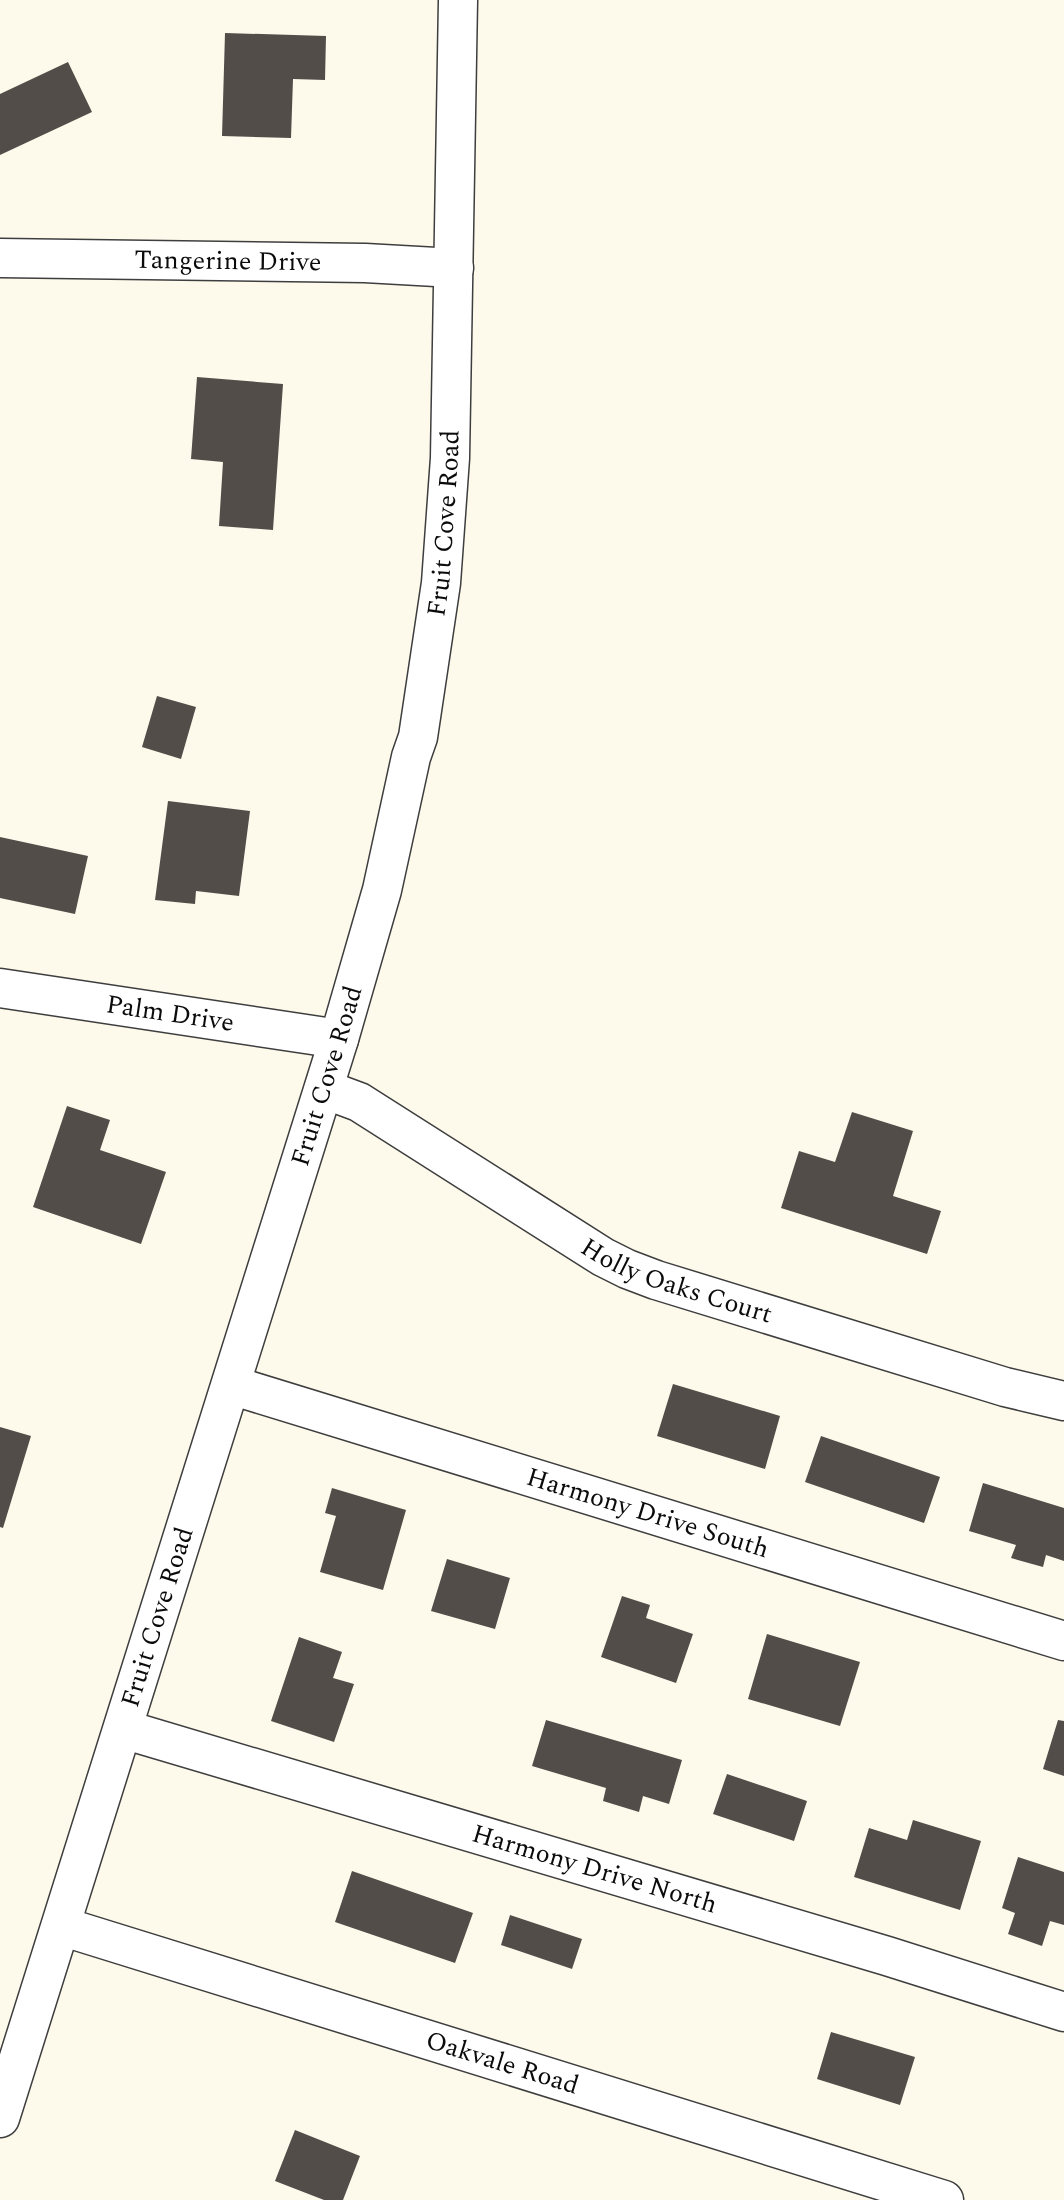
<svg xmlns="http://www.w3.org/2000/svg" width="1064" height="2200" font-family="Spectral,serif">
	<style>
		.building { fill: #534d49 }
		.lines { fill: none; stroke-linecap: round; stroke-linejoin: round }
		.minor-casing { stroke: #3e3e3e; stroke-width: 41 }
		.minor { stroke: #fff; stroke-width: 38 }
		.labels { text-anchor: middle; dominant-baseline: central; stroke-width: 7; stroke-linejoin: round; paint-order: stroke }
		.street-label { font-size: 26px; fill: #0b0b0b; stroke: #fff }
	</style>
	<rect width="100%" height="100%" fill="#fdfaeb"/>
	<!-- building -->
	<path class="building" d="M225,33l101,3 -1,44 -32,-1 -2,59 -69,-2z
		M68,62l24,50 -92,43v-61z
		M197,377l86,7 -10,146 -54,-4 4,-64 -32,-3z
		M157,696l39,11 -15,52 -39,-12z
		M168,801l82,10 -11,85 -43,-5 -1,13 -40,-4z
		M0,837l88,19 -13,58 -75,-16z
		M67,1106l43,14 -10,30 66,22 -25,72 -108,-37z
		M852,1112l61,19 -20,65 48,15 -14,43 -146,-46 18,-57 36,11z
		M673,1384l107,32 -15,53 -108,-33z
		M0,1427l31,9 -28,92 -3,-1z
		M821,1436l119,41 -16,46 -119,-41z
		M983,1483l81,25v53l-18,-6 -3,12 -32,-9 5,-13 -47,-14z
		M332,1488l74,22 -23,80 -63,-18 16,-56 -11,-3z
		M447,1559l63,19 -15,51 -64,-18z
		M622,1596l28,9 -4,13 47,16 -17,49 -75,-26z
		M767,1634l93,28 -20,64 -92,-27z
		M299,1637l43,15 -9,26 21,6 -20,58 -63,-21z
		M546,1720l136,40 -13,44 -26,-8 -4,16 -36,-11 3,-13 -74,-22z
		M1058,1720l6,1v55l-21,-7z
		M727,1774l80,27 -13,40 -81,-27z
		M913,1820l68,21 -21,69 -106,-33 15,-49 38,12z
		M1018,1857l46,15v53l-14,-4 -8,25 -34,-12 7,-21 -13,-5z
		M352,1871l121,42 -18,50 -120,-41z
		M510,1915l72,24 -10,30 -71,-24z
		M831,2032l84,25 -15,48 -83,-26z
		M295,2130l65,26 -17,44h-19l-49,-19z"/>
	<g class="lines">
		<defs>
			<g id="minor">
				<path id="s1" d="M0,258l365,5 89,5"/>
				<path id="s2" d="M0,988l339,51"/>
				<path id="s3" d="M324,1089l35,13 244,155 24,12 29,11 349,107 59,14"/>
				<path id="s4" d="M231,1385l833,256"/>
				<path id="s5" d="M123,1729l764,227 177,56"/>
				<path id="s6" d="M61,1926l883,274"/>
				<path id="s7" d="M0,2118l339,-1079 43,-149 29,-133 7,-20 23,-154 9,-125 8,-458"/>
			</g>
		</defs>
		<!-- minor casing -->
		<use href="#minor" class="minor-casing"/>
		<!-- minor -->
		<use href="#minor" class="minor"/>
	</g>
	<g class="labels">
		<!-- street labels -->
		<g class="street-label">
			<text stroke="none"><textPath href="#s1" startOffset="228">Tangerine Drive</textPath></text>
			<text stroke="none"><textPath href="#s7" startOffset="1659">Fruit Cove Road</textPath></text>
			<text stroke="none"><textPath href="#s2" startOffset="172">Palm Drive</textPath></text>
			<text stroke="none"><textPath href="#s7" startOffset="1092">Fruit Cove Road</textPath></text>
			<text stroke="none"><textPath href="#s3" startOffset="404">Holly Oaks Court</textPath></text>
			<text stroke="none"><textPath href="#s4" startOffset="436">Harmony Drive South</textPath></text>
			<text stroke="none"><textPath href="#s7" startOffset="525">Fruit Cove Road</textPath></text>
			<text stroke="none"><textPath href="#s5" startOffset="492">Harmony Drive North</textPath></text>
			<text stroke="none"><textPath href="#s6" startOffset="462">Oakvale Road</textPath></text>
		</g>
	</g>
</svg>
